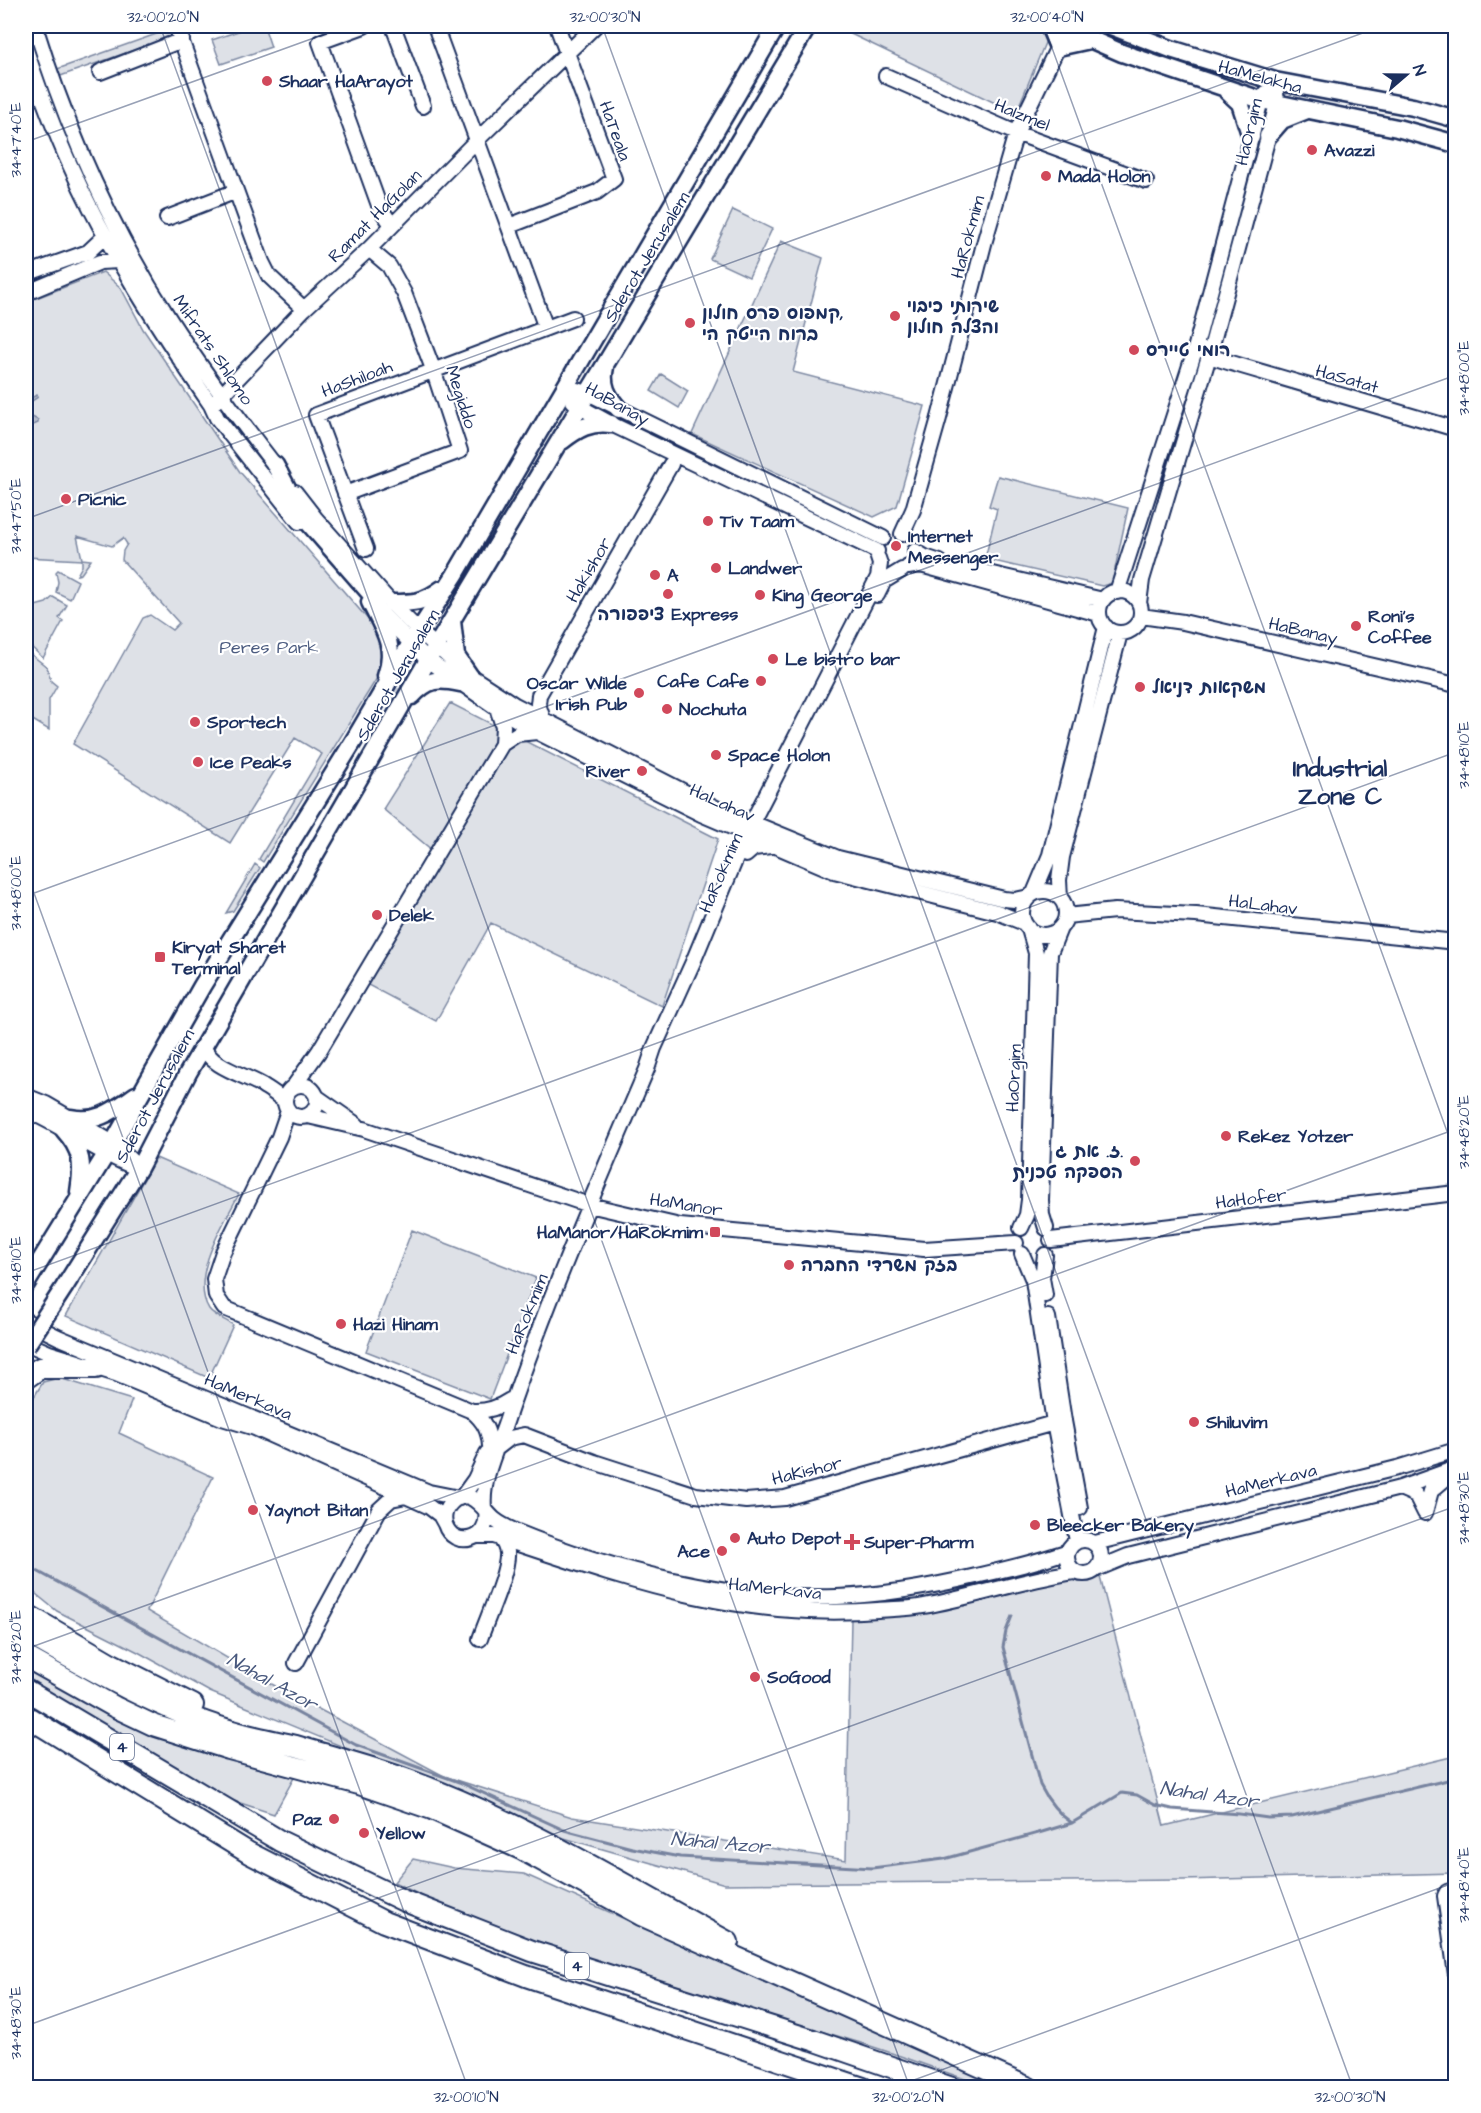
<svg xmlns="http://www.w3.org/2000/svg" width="1481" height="2113" font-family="'Architects Daughter','Playpen Sans Hebrew',sans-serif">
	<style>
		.green { fill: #dee1e7; stroke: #7c88a2; stroke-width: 1.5 }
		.water { fill: #b5bbca; stroke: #77839f; stroke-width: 1.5 }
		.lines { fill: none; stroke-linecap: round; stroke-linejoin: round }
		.stream { stroke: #77839f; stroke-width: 3 }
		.major-tunnel { stroke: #d1d5df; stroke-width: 16; stroke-dasharray: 16 8; stroke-linecap: butt }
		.minor-casing { stroke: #1b2f5e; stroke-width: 18 }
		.major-casing { stroke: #1b2f5e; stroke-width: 21 }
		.highway-casing { stroke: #1b2f5e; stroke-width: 24 }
		.minor { stroke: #fff; stroke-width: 14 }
		.major { stroke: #fff; stroke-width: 16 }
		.highway { stroke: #fff; stroke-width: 20 }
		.major-bridge-casing { stroke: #1b2f5e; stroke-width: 21; stroke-linecap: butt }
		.major-bridge { stroke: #fff; stroke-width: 16 }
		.ticks { fill: none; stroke: #1b2f5e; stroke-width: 1.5; stroke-opacity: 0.45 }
		.poi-dot { fill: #d1495b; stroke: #fff; stroke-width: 2 }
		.labels { text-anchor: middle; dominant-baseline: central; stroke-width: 4.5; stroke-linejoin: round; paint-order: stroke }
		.shield { fill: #fff; stroke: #5f6d8e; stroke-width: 1.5 }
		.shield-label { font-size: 16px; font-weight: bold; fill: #1b2f5e }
		.street-label { font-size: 18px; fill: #1b2f5e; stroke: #fff }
		.poi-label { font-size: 18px; font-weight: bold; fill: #1b2f5e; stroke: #fff; text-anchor: start }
		.park-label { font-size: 18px; fill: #4c5c80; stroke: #fff }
		.water-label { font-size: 20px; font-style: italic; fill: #49597e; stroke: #fff }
		.district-label { font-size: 24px; font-weight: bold; fill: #1b2f5e; stroke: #fff }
		.neatline { fill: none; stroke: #1b2f5e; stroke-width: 2 }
		.ticks-label { font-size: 15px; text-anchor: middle; fill: #1b2f5e }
	</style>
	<rect width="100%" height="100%" fill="#fff"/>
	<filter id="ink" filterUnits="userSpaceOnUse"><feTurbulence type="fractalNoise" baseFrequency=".0167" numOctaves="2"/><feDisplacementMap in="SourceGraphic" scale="12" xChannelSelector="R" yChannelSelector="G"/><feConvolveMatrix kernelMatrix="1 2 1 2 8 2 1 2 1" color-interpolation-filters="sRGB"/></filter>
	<g filter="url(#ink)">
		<!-- green -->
		<path class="green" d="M179,26h23l-150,53 -3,-7z
			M253,26h11l7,21 -50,17 -9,-24z
			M834,26h207l6,12 -31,75z
			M733,210l39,19 -23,48 -39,-18z
			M781,241l42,17 -30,114 132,34 -28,100 -23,11 -182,-83z
			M103,272l18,16 22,41 97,143 132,152c11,21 13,32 5,54l-114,184 -4,-3 63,-105 -27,-16 -65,105 -157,-99 70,-126 7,-3 22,15 7,-7 -57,-63 1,-9 4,-7 -4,-6 -11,8 -35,-10 5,23 9,1 -10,14 -4,1 5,-9v-6l-56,-3v-255z
			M661,374l27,17 -9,17 -28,-17z
			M998,476l130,32 -16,75 -10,3 -117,-27 12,-50 -8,-3z
			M58,570l20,11 -8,18 -14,-7 2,-10 -2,-10z
			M53,597l14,8 -8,13 4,3 -20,37 -15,-14 -2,-12 6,-8 3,-18 11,-3z
			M29,653l18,14 4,14 6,5 -8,14v30l-23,-14v-61z
			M450,703l268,136 -56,167 -171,-83 -55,98 -70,-37 67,-133 -50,-42z
			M255,864l5,4 -27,43 -7,2z
			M156,1158l83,36c-15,29 -50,83 -30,115 5,7 17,11 24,16l-24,53 -143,-62z
			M412,1230l124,48 -46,121 -124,-48z
			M59,1378l73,22 -13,33 94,44 -66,134 119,70 178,95 128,41 274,43 5,-241 71,-5 149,-36 15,1 14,-2 64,249 291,-70v117l-272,7 -458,4 -161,-46 -354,-146 -72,-40 -81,-41 -31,-25v-176l17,-28z
			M26,1662l270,112 -22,40 -46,-15 -202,-120z
			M413,1859l41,9 70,6 477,213h-13c-45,-15 -89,-33 -134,-46 -154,-47 -316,-83 -460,-159z"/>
		<!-- water -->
		<path class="water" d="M37,395l1,2 -9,6 -1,7 2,6 8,4v3l-12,5v-28z"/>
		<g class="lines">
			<!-- stream -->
			<path class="stream" d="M26,1565l330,180 103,37 105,48 68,18 48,9 192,11 72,-9 98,-27 30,-9 50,-30 15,2 18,10 17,4 67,5 29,4 24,-1 164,-39
				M1012,1616l-6,15 -3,16 37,138c8,16 17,28 32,38"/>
			<!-- major-tunnel -->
			<path class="major-tunnel" d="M387,619c15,28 21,61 7,90"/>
			<defs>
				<path id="minor" d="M35,26c32,103 76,203 135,294 34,53 71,102 110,152
					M176,26l86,236 7,14 35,33
					M364,26l-44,16 60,166 12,17
					M393,26l30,80
					M435,26l111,302
					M26,50c13,39 27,78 44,115 38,85 88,163 141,240l6,13 82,104
					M100,72l82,-32
					M886,76l130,57 130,48
					M167,218l67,-26
					M509,226l88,-34 17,-13 -57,-153
					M26,274l62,-22 17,-16
					M26,293l74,-31 19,-1
					M1204,350l5,6 19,6 228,67
					M564,391l13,-1 11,3 295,145
					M573,401l7,6 31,17 266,127
					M215,402l89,-93 65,-60 108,-109 118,-114
					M295,492l21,27 75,84 28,28 50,44 46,30 201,103 122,50 166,41 11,1 14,-3
					M345,494l115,-43 -27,-82 -29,-76 -15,-27 -20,-17
					M902,534l11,-24 26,-92 46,-178 31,-107 52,-107
					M366,549l-50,-134 257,-97
					M915,551l10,6 15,5
					M908,567l12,-2 8,2 171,47
					M962,567l141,33
					M1099 612a21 21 0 1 1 42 0a21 21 0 1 1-42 0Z
					M1117,592l77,-239 67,-253 5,-7
					M877,595l7,-14 18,-11
					M1139,603l3,-23 67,-224 68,-252 -2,-23
					M376,608l52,52 69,48 40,24 164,82 133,57 163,41 27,11
					M1141,616l42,6 273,63
					M497,708l6,18 -1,18
					M543,719l-5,-15 1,-9 132,-231
					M746,855l8,-7 17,-2
					M1022 913a22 22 0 1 1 44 0a22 22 0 1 1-44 0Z
					M1034,893l16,-38 56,-228
					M1060,898l-1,-18 3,-23 58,-224
					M1066,916l49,-5 81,4 260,27
					M204,1046c4,21 45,30 61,41 7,4 13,9 20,14
					M285 1101a16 16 0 1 1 32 0a16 16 0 1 1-32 0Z
					M294,1086l25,-35 183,-307 15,-10 20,-2
					M26,1096l20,8 67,39 26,25
					M317,1097l40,28
					M26,1110c37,16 69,41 106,56
					M288,1111l-9,26 -56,115 -9,27 2,17 8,12 248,103c12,10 17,20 18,35
					M308,1116l56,13 225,76 91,21 244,23 92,-6
					M1021,1228l6,-13 2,-15 7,-247 -7,-24
					M1046,1228l-4,-13 -1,-15 9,-247 10,-25
					M1051,1240l405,-47
					M1022,1254l11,26 21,143 23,118
					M1045,1295l-3,-17 3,-23
					M1048,1317l16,104 16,87
					M26,1321l32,16 371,155 30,6
					M26,1343l23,10 67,21 106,44 33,10 173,78 12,9 5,9
					M472,1411c15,1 26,-3 38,-11
					M497,1448l13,-10 14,-3 70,27 102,33 50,6 39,-3 269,-75
					M1400,1488l16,7 9,18
					M462,1497l13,-18 12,-26
					M484,1508c-3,-31 15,-63 24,-92 40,-118 90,-233 139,-347l7,-21 39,-86 53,-128 132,-257 2,-13 -2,-6
					M486,1511c5,30 -33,39 -41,13 -2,-8 1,-16 6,-21 19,-19 32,7 44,17 6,5 13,8 20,11 95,39 219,70 322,66 47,-2 93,-10 139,-21 31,-7 62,-14 92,-25
					M1425,1513l6,-22 20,-17
					M477,1536h17c130,43 244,85 384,74 15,-1 31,-1 46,-4 50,-9 99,-26 150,-34
					M1067 1557a17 17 0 1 1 34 0a17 17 0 1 1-34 0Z
					M1095,1543l302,-75 59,-18
					M1099,1568l29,-12 272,-68 56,-20
					M480,1639c7,-21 29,-68 27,-87 -1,-6 -3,-9 -6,-13
					M296,1663l83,-153 12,-11 15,-3
					M1456,1889l-9,3 -2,4 11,79"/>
				<path id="major" d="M1049,26l9,21 32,-7
					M1060,26l62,27 139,47 136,28 59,16
					M1111,26l60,23 104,32 138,26 43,12
					M1227,91l13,12 11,34
					M1268,136l14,-16 25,-10
					M605,367c-4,18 2,29 14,42
					M562,441c15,-12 29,-20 49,-17
					M275,465l26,49 76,87
					M370,602c13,26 27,44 16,74
					M391,603c23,0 32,0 51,-14
					M452,621l4,35 13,19
					M412,696c16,-17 25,-18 48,-13
					M71,1118c27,6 44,-9 65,-23
					M64,1130c19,21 19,35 15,62
					M26,1284l87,-141 89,-157 151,-244 58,-99 44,-68 322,-549
					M65,1286l74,-118 49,-95 240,-413 380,-634"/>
				<path id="highway" d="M26,1378l14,-10h56
					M26,1614l84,49 83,42
					M26,1633c65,37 130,75 203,97 22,7 45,11 67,16 37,11 76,21 112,34 113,41 216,105 320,162
					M26,1657l89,50 38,18 76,24 130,35 73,25 89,40 120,66 388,173
					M26,1690l254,151 122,59 130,51 281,89 139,48
					M26,1716l223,137 135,69 142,54 337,112"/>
			</defs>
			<!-- minor casing -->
			<use href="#minor" class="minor-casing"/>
			<!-- major casing -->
			<use href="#major" class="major-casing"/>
			<!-- highway casing -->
			<use href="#highway" class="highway-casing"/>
			<!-- minor -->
			<use href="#minor" class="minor"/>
			<!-- major -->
			<use href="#major" class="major"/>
			<!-- highway -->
			<use href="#highway" class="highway"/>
			<defs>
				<path id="major-bridge" d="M26,1346l39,-60"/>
			</defs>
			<!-- major-bridge casing -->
			<use href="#major-bridge" class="major-bridge-casing"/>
			<!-- major-bridge -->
			<use href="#major-bridge" class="major-bridge"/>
		</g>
	</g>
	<!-- ticks -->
	<path class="ticks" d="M160,26l750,2062M602,26l751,2062M1044,26l412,1130M26,142l321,-116M26,519l1356,-493M26,871l442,1217M26,896l1430,-521M26,1273l1430,-521M26,1649l1430,-520M26,2026l1430,-520M26,2085v3M892,2088l564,-206"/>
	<!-- markers -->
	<g class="poi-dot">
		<circle cx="267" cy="81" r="6"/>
		<circle cx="1312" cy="150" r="6"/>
		<circle cx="1046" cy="176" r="6"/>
		<circle cx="895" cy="316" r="6"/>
		<circle cx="690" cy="323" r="6"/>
		<circle cx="1134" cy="350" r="6"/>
		<circle cx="66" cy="499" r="6"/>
		<circle cx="708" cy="521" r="6"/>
		<circle cx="896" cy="546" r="6"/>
		<circle cx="716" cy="568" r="6"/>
		<circle cx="655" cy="575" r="6"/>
		<circle cx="668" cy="594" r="6"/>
		<circle cx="760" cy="595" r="6"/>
		<circle cx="1356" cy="626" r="6"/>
		<circle cx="773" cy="659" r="6"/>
		<circle cx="761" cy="681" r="6"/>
		<circle cx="1140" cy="687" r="6"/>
		<circle cx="639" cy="693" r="6"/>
		<circle cx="667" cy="709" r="6"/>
		<circle cx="195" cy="722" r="6"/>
		<circle cx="716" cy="755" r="6"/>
		<circle cx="198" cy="762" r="6"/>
		<circle cx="642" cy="771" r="6"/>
		<circle cx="377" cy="915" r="6"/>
		<rect x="154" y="951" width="12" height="12" rx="3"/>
		<circle cx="1226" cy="1136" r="6"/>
		<circle cx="1135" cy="1161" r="6"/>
		<rect x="709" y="1226" width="12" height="12" rx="3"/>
		<circle cx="789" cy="1265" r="6"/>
		<circle cx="341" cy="1324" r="6"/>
		<circle cx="1194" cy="1422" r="6"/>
		<circle cx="253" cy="1510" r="6"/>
		<circle cx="1035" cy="1525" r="6"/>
		<circle cx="735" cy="1538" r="6"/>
		<path d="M849 1533h6v6h6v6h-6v6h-6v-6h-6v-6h6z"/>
		<circle cx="722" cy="1551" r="6"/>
		<circle cx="755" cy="1677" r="6"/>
		<circle cx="334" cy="1819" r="6"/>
		<circle cx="364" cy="1833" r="6"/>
	</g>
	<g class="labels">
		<!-- shield labels -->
		<g class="shield">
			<rect x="110" y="1734" width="24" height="26" rx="4.5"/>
			<rect x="565" y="1953" width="24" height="26" rx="4.5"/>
		</g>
		<g class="shield-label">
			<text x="122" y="1747">4</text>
			<text x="577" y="1966">4</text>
		</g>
		<!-- street labels -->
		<g class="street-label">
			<text transform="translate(1260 77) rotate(15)">HaMelakha</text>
			<text transform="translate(1022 115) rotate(22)">HaIzmel</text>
			<text transform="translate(615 131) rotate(70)">HaTeala</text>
			<text transform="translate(1249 132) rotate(-77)">HaOrgim</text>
			<text transform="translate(375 216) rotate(-45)">Ramat HaGolan</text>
			<text transform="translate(968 237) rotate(-75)">HaRokmim</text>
			<text transform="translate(647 257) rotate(-59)">Sderot Jerusalem</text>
			<text transform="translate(213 350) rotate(56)">Mifrats Shlomo</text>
			<text transform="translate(357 379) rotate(-21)">HaShiloah</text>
			<text transform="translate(1347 379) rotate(16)">HaSatat</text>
			<text transform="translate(461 397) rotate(72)">Megiddo</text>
			<text transform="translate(617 404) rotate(29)">HaBanay</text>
			<text transform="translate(589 570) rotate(-60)">Hakishor</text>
			<text transform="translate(1303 631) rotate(13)">HaBanay</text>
			<text transform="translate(398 675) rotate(-60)">Sderot Jerusalem</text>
			<text transform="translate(722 803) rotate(24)">HaLahav</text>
			<text transform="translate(721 873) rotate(-67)">HaRokmim</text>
			<text transform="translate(1263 905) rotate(7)">HaLahav</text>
			<text transform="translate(1014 1078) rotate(-88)">HaOrgim</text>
			<text transform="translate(155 1096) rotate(-62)">Sderot Jerusalem</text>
			<text transform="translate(1251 1199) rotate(-7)">HaHofer</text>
			<text transform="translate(686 1205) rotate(9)">HaManor</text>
			<text transform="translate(527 1314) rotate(-68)">HaRokmim</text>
			<text transform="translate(248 1397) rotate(23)">HaMerkava</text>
			<text transform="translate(807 1471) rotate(-14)">HaKishor</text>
			<text transform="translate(1271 1481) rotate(-14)">HaMerkava</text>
			<text transform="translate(775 1589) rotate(6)">HaMerkava</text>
		</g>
		<!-- poi labels -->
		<g class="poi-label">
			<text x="279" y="81">Shaar HaArayot</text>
			<text x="1324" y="150">Avazzi</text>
			<text x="1058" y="176">Mada Holon</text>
			<text x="907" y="306">שירותי כיבוי<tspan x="907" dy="21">והצלה חולון</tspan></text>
			<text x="702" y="313">קמפוס פרס חולון,<tspan x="702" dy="21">ברוח הייטק הי</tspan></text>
			<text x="1146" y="350">רומי טיירס</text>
			<text x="78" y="499">Picnic</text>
			<text x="720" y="521">Tiv Taam</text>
			<text x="908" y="536">Internet<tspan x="908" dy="21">Messenger</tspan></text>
			<text x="728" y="568">Landwer</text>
			<text x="667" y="575">A</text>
			<text x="772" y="595">King George</text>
			<text x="668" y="614" text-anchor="middle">ציפפורה Express</text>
			<text x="1368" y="616">Roni's<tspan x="1368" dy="21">Coffee</tspan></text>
			<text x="785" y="659">Le bistro bar</text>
			<text x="749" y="681" text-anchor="end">Cafe Cafe</text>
			<text x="627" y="683" text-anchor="end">Oscar Wilde<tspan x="627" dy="21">Irish Pub</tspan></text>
			<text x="1152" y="687">משקאות דניאל</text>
			<text x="679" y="709">Nochuta</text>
			<text x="207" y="722">Sportech</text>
			<text x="728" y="755">Space Holon</text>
			<text x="210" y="762">Ice Peaks</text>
			<text x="630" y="771" text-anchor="end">River</text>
			<text x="389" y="915">Delek</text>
			<text x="172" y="947">Kiryat Sharet<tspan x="172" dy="21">Terminal</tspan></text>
			<text x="1238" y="1136">Rekez Yotzer</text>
			<text x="1123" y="1151" text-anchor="end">ז. את ג.<tspan x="1123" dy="21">הספקה טכנית</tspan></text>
			<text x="703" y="1232" text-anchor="end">HaManor/HaRokmim</text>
			<text x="801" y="1265">בזק משרדי החברה</text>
			<text x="353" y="1324">Hazi Hinam</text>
			<text x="1206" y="1422">Shiluvim</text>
			<text x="265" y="1510">Yaynot Bitan</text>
			<text x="1047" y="1525">Bleecker Bakery</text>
			<text x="747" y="1538">Auto Depot</text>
			<text x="864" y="1542">Super-Pharm</text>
			<text x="710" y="1551" text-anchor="end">Ace</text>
			<text x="767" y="1677">SoGood</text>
			<text x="322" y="1819" text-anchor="end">Paz</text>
			<text x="376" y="1833">Yellow</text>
		</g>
		<!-- park labels -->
		<g class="park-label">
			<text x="269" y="647">Peres Park</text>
		</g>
		<!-- water labels -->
		<g class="water-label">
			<text transform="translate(272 1682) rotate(29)">Nahal Azor</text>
			<text transform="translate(1209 1795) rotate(8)">Nahal Azor</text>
			<text transform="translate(720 1843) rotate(5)">Nahal Azor</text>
		</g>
		<!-- district labels -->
		<g class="district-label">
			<text x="1340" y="769">Industrial<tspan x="1340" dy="28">Zone C</tspan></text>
		</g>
	</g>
	<!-- margin -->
	<rect width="1481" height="2113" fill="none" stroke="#fff" stroke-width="66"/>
	<!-- north arrow -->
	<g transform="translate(1406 75) rotate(70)" stroke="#ffffff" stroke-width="4.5" paint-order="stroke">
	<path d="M0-4.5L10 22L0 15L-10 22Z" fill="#1b2f5e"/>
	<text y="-9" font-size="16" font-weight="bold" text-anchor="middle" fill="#1b2f5e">N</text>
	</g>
	<rect x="33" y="33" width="1415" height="2047" class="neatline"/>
	<g class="ticks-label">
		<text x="163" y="22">32°00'20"N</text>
		<text x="605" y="22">32°00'30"N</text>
		<text x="1047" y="22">32°00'40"N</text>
		<text transform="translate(16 140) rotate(-90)" y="5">34°47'40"E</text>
		<text transform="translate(1464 378) rotate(-90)" y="5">34°48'00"E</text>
		<text transform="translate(16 516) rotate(-90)" y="5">34°47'50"E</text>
		<text transform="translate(1464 755) rotate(-90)" y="5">34°48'10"E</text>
		<text transform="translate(16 893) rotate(-90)" y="5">34°48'00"E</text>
		<text transform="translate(1464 1132) rotate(-90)" y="5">34°48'20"E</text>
		<text transform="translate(16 1270) rotate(-90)" y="5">34°48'10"E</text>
		<text transform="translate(1464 1508) rotate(-90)" y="5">34°48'30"E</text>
		<text transform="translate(16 1647) rotate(-90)" y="5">34°48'20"E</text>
		<text transform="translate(1464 1885) rotate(-90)" y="5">34°48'40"E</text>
		<text transform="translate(16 2023) rotate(-90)" y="5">34°48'30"E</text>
		<text x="466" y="2102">32°00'10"N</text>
		<text x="908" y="2102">32°00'20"N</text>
		<text x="1350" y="2102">32°00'30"N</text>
	</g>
</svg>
